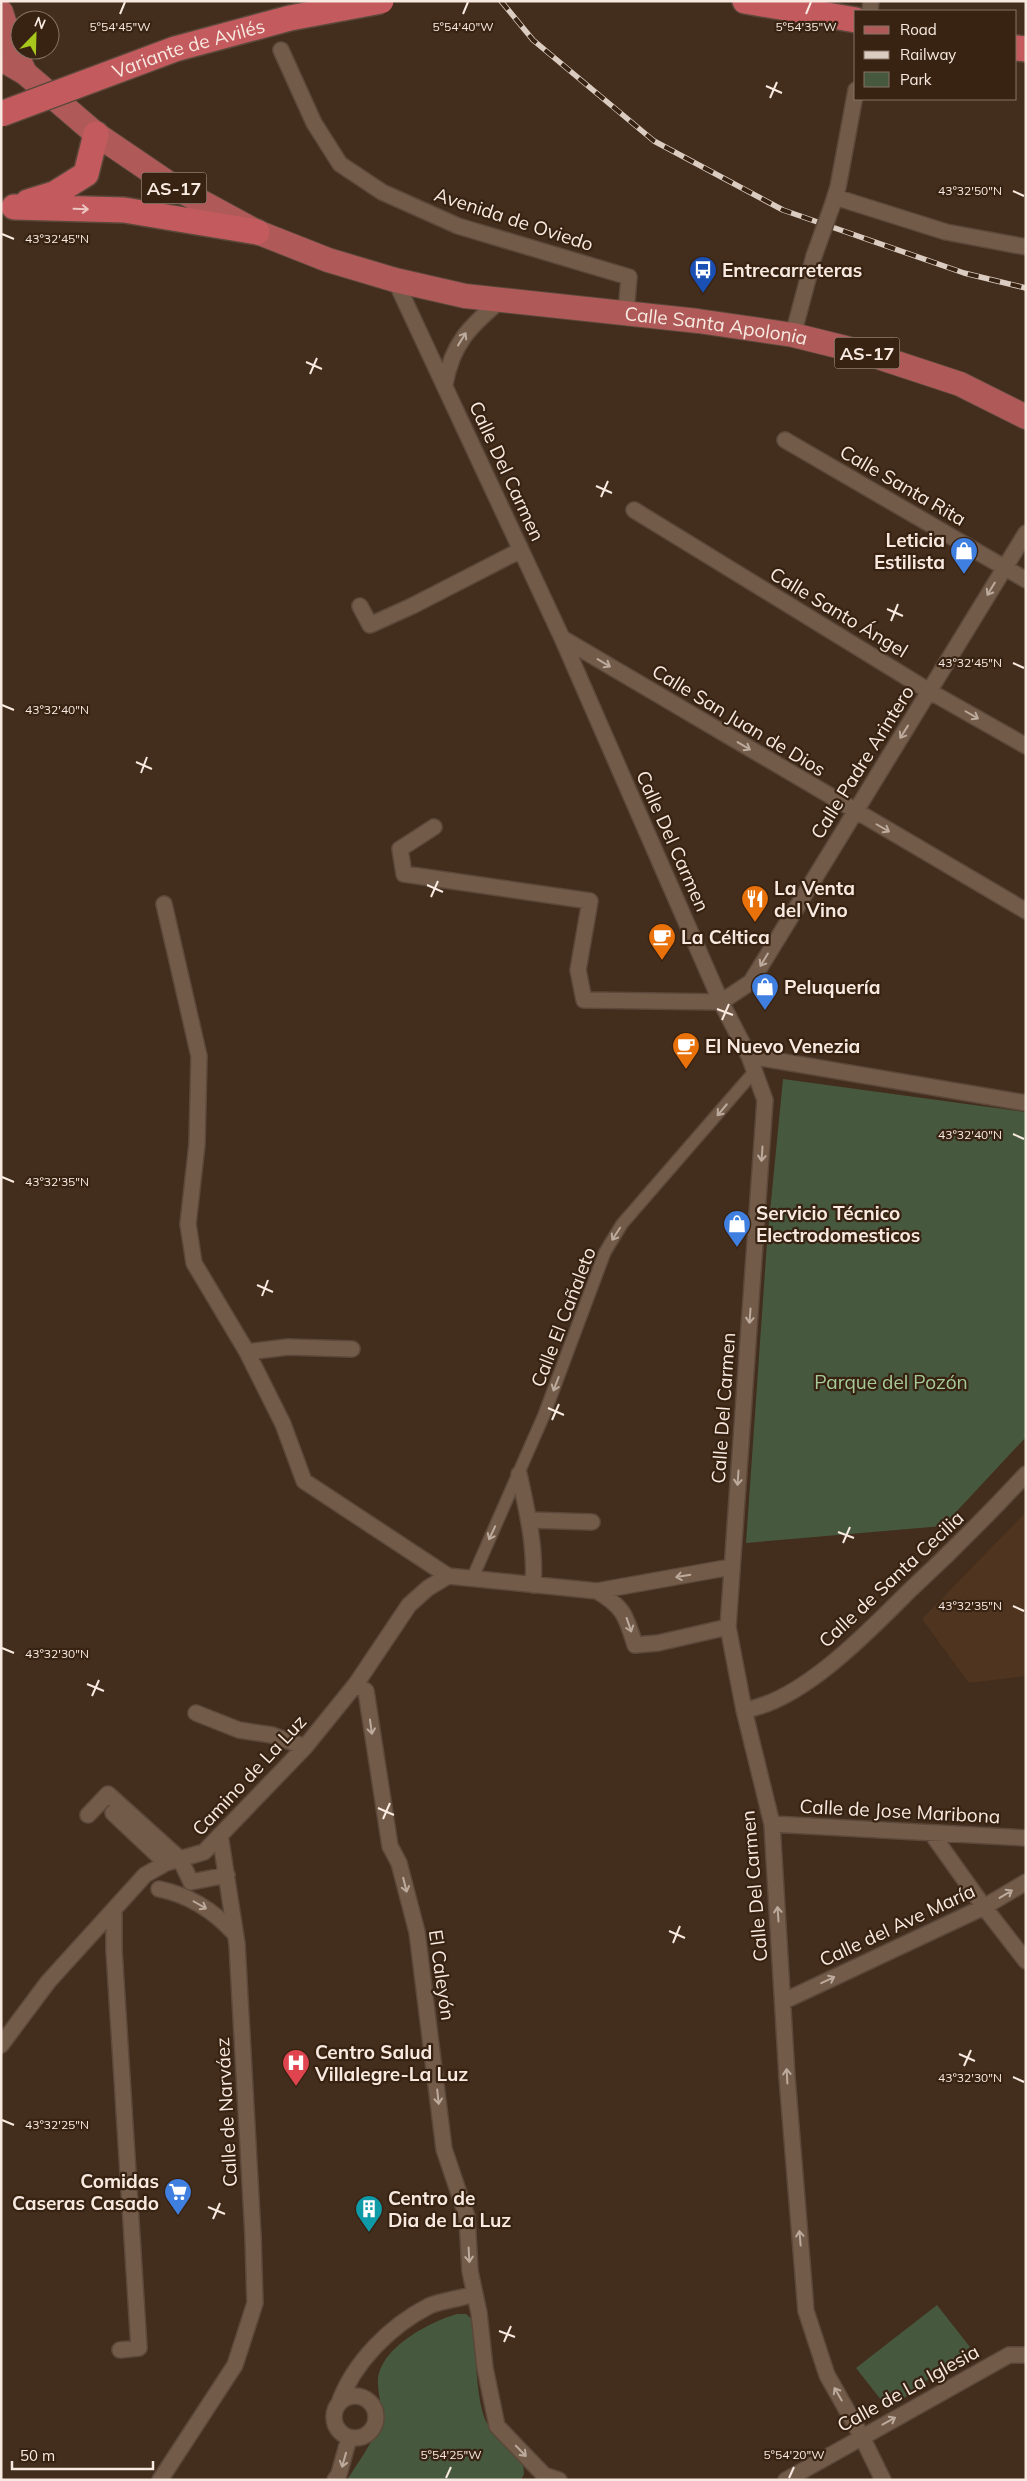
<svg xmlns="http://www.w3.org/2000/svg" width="1027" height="2481" font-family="Mulish,sans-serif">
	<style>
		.built { fill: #4f351f }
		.green { fill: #46583e }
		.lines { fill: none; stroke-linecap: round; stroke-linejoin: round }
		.pedestrian-casing { stroke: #5b483a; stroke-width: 14 }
		.minor-casing { stroke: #5b483a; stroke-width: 18 }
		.primary-casing { stroke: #5b483a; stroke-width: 26 }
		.trunk-casing { stroke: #5b483a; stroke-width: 28 }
		.pedestrian { stroke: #735b49; stroke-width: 11 }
		.minor { stroke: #735b49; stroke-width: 15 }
		.primary { stroke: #af5a59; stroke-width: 24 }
		.trunk { stroke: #c35a5e; stroke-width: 25 }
		.rail-casing { stroke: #dbccc1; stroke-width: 5.5 }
		.rail { stroke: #382313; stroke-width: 4; stroke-dasharray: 11; stroke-linecap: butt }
		.minor-bridge-casing { stroke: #5b483a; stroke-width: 18; stroke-linecap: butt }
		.trunk-bridge-casing { stroke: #5b483a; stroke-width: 28; stroke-linecap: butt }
		.minor-bridge { stroke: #735b49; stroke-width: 15 }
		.trunk-bridge { stroke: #c35a5e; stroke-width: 25 }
		.oneway { stroke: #ebc6c0 }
		.oneway2 { stroke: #bcaa9c }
		.ticks { fill: none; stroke: #f8eae0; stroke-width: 2 }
		.labels { text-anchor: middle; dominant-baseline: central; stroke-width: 4.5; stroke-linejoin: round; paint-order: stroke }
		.shield { fill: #382313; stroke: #beaea2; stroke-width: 1 }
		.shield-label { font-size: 18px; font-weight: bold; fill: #f8eae0 }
		.street-label { font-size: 19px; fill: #f8eae0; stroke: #382313 }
		.poi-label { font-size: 19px; font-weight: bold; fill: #f8eae0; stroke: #382313; text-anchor: start }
		.park-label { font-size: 19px; fill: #a7cb98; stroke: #382313 }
		.ticks-label { font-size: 12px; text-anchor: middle; fill: #f8eae0; stroke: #382313; stroke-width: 4.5; stroke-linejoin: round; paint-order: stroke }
	</style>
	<rect width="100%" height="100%" fill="#432d1c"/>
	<!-- built -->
	<path class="built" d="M1026,1512v164l-57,7 -47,-64z"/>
	<!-- green -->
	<path class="green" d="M783,1079l243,33v325l-83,89 -197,17 21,-301z
		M937,2305l33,42 -81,63 -33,-42z
		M457,2314h9l8,7c2,26 1,83 14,104 8,14 22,25 35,37l1,12 -3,6h-174c9,-14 32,-47 34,-61 2,-13 -4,-26 -3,-39 2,-32 51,-58 79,-66z"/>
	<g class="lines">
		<defs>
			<path id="pedestrian" d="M472,1579l72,-164 61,-163 17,-28 131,-151"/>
			<path id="minor" d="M870,11l1,-10
				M281,50l33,73 26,41 42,28 76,34 171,51 -3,36
				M835,197l111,35 80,15
				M832,206l6,-19 18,-97
				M395,280l167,358 159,364 28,54 16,44 -37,527 16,83 28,114 15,253 19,234 21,64 35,62 21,43
				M793,335l21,-79
				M445,384c7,-40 25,-58 55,-83
				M785,440l241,140
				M634,510l295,181 97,55
				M360,606l10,19 42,-19 109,-56
				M562,638l464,273
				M434,827l-34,22 4,25 186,27 -12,69 6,30 137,2 30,-20 275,-449
				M164,904l35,152 -2,88 -9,80 6,39 53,89 36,72 21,57 144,95 149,15 134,-24
				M749,1056l277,47
				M247,1352l41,-5 64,2
				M519,1474c8,37 17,73 14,111
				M530,1520l62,2
				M597,1591c27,16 29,25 38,54l23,-2 70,-16
				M356,1684l10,7 24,155 9,17 18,69 27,217 23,68 3,54 9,42 6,55 12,58 47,49 15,5
				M744,1710c57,-8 124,-78 164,-118 41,-38 80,-77 118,-118
				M196,1713l43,17 33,5 33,12
				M113,1813l53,50
				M88,1815l20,-21 72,65 11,23 36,-7
				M772,1824l254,14
				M932,1834l52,73 42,54
				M159,1889c30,6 54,21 75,44
				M114,1910v40l25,398 -19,2
				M784,2001l200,-94 42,-25
				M1,2045l47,-63 97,-107 21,-12 38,-11 101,-105 51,-63 53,-79 19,-17 20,-12
				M334 2417a21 21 0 1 1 42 0a21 21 0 1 1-42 0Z
				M339,2403c15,-41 51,-77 90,-97 13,-6 31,-7 45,-12
				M160,2480l75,-115 20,-62 -2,-67 -16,-292 -17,-109
				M335,2480l4,-6 10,-36
				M786,2480l223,-125h17"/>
			<g id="primary">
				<path d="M1,12l10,31 14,30"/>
				<path id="s1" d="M1,59l24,14 71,61 78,53 83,45 71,28 67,20 70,16 233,25 95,14 73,18 94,31 66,33"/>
			</g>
			<path id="trunk" d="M745,1l111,19
				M1016,48l10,1
				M28,202l26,-8 32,-20 10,-40
				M14,207l110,3 133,22"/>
		</defs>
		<!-- pedestrian casing -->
		<use href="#pedestrian" class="pedestrian-casing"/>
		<!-- minor casing -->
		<use href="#minor" class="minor-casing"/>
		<!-- primary casing -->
		<use href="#primary" class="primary-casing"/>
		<!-- trunk casing -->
		<use href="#trunk" class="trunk-casing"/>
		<!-- pedestrian -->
		<use href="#pedestrian" class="pedestrian"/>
		<!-- minor -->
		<use href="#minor" class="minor"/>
		<!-- primary -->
		<use href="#primary" class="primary"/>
		<!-- trunk -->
		<use href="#trunk" class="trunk"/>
		<defs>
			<path id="rail" d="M501,1l32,39 121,101 129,69 181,63 62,15"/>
		</defs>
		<!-- rail casing -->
		<use href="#rail" class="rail-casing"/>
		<!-- rail -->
		<use href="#rail" class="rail"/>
		<defs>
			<path id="minor-bridge" d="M814,256l18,-50"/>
			<g id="trunk-bridge">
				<path id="s2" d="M1,114l174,-65 115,-31 91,-17"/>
			</g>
		</defs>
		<!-- minor-bridge casing -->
		<use href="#minor-bridge" class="minor-bridge-casing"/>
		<!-- trunk-bridge casing -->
		<use href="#trunk-bridge" class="trunk-bridge-casing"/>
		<!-- minor-bridge -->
		<use href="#minor-bridge" class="minor-bridge"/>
		<!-- trunk-bridge -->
		<use href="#trunk-bridge" class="trunk-bridge"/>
	</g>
	<!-- one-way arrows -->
	<defs><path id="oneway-shaft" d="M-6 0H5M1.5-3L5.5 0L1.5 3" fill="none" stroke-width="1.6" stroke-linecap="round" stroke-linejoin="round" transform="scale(1.25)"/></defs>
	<use class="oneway" href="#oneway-shaft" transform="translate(81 209) rotate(2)"/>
	<g class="oneway2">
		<use href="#oneway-shaft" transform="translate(462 339) rotate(-58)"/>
		<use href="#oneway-shaft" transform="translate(991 589) rotate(121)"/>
		<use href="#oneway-shaft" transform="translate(604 663) rotate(31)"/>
		<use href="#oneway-shaft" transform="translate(972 715) rotate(30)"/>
		<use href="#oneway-shaft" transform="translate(904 732) rotate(122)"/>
		<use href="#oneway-shaft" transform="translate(744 746) rotate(31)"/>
		<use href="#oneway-shaft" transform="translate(883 828) rotate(30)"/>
		<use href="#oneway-shaft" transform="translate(764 960) rotate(121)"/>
		<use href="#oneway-shaft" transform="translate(722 1110) rotate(130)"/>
		<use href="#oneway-shaft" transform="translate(762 1154) rotate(94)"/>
		<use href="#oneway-shaft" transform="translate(616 1234) rotate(123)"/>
		<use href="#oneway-shaft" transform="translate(750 1316) rotate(94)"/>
		<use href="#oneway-shaft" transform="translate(556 1384) rotate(111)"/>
		<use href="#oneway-shaft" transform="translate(738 1478) rotate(94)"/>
		<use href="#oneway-shaft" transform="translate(492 1533) rotate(115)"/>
		<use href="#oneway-shaft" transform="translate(683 1576) rotate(170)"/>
		<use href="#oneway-shaft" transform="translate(629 1625) rotate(71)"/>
		<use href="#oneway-shaft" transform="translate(371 1727) rotate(82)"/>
		<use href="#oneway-shaft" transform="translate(405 1885) rotate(76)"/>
		<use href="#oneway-shaft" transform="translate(1006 1894) rotate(-31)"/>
		<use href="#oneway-shaft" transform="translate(200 1905) rotate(30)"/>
		<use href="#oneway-shaft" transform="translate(778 1914) rotate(-94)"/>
		<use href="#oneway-shaft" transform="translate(828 1980) rotate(-25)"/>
		<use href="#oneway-shaft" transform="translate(787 2076) rotate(-93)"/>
		<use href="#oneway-shaft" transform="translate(438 2097) rotate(84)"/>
		<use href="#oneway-shaft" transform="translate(800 2238) rotate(-95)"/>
		<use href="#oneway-shaft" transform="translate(469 2255) rotate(87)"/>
		<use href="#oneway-shaft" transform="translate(838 2394) rotate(-120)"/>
		<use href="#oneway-shaft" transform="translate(889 2421) rotate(-29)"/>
		<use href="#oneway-shaft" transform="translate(521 2451) rotate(46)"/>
		<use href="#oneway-shaft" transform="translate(344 2460) rotate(106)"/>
	</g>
	<!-- ticks -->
	<path class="ticks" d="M120,14l5,-12M463,14l5,-12M806,14l5,-12M766,86l16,7M770,98l7,-16M1013,191l11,5M2,234l12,5M306,362l16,7M310,374l7,-16M596,486l16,7M601,497l7,-16M887,609l16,7M891,621l7,-17M1013,663l11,5M2,705l12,5M136,762l16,7M141,773l6,-16M427,885l16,7M431,897l7,-16M717,1009l16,6M722,1020l7,-16M1013,1134l11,5M2,1177l12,5M257,1285l16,7M262,1296l6,-16M548,1408l16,7M552,1420l7,-16M838,1532l16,6M843,1543l7,-16M1013,1606l11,5M2,1648l12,5M87,1684l17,7M92,1696l7,-16M378,1808l16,7M383,1819l7,-16M669,1931l16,7M673,1943l7,-17M959,2054l16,7M964,2066l7,-16M1013,2077l11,5M2,2120l12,5M208,2207l17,7M213,2219l7,-16M499,2331l16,6M504,2342l7,-16M446,2478l5,-11M789,2478l5,-11"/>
	<!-- icons -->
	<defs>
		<symbol id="bus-pin" viewBox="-11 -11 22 30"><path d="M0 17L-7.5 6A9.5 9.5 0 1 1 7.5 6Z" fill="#1a4fb4" stroke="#382313"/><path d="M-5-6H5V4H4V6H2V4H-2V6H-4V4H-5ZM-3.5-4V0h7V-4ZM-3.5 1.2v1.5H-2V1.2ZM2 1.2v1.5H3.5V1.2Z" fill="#fff"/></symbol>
		<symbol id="shop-pin" viewBox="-11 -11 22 30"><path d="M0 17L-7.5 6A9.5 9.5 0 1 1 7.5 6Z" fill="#3f7fe0" stroke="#382313"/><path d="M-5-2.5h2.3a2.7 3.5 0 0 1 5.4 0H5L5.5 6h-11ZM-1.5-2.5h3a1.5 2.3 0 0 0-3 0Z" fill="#fff"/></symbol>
		<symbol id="restaurant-pin" viewBox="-11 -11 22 30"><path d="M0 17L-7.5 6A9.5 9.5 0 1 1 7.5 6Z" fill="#e8710a" stroke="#382313"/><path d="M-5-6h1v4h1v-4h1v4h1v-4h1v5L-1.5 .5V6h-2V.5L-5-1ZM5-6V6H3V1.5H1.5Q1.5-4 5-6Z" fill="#fff"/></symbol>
		<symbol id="cafe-pin" viewBox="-11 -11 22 30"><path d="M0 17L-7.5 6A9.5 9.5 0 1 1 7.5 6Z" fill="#e8710a" stroke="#382313"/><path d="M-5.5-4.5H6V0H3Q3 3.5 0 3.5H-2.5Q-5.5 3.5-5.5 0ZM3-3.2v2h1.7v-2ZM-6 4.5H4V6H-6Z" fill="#fff"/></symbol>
		<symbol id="hospital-pin" viewBox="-11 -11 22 30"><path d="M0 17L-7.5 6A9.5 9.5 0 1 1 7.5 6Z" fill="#e0444e" stroke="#382313"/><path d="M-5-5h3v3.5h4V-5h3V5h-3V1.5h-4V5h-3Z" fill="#fff"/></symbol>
		<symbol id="supermarket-pin" viewBox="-11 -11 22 30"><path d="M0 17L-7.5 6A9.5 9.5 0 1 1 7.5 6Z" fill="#3f7fe0" stroke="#382313"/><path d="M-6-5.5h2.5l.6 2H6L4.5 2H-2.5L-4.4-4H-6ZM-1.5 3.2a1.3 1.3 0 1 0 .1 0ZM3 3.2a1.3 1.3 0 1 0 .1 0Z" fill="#fff"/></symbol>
		<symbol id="building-pin" viewBox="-11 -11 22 30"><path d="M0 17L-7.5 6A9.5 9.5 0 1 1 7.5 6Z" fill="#0f9aa8" stroke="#382313"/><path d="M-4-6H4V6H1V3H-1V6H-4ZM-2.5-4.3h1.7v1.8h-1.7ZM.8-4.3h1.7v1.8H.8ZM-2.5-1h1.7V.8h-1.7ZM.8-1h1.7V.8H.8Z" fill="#fff"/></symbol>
	</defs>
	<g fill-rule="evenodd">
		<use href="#bus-pin" x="687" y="254" width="32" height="43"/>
		<use href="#shop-pin" x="948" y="535" width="32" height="43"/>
		<use href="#restaurant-pin" x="739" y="883" width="32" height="43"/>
		<use href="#cafe-pin" x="646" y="921" width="32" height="43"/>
		<use href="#shop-pin" x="749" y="971" width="32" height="43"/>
		<use href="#cafe-pin" x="670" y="1030" width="32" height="43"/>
		<use href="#shop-pin" x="721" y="1208" width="32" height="43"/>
		<use href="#hospital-pin" x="280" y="2047" width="32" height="43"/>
		<use href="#supermarket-pin" x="162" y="2176" width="32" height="43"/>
		<use href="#building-pin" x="353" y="2193" width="32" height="43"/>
	</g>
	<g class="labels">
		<!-- shield labels -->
		<g class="shield">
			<rect x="141.5" y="172.5" width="65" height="31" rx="4"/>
			<rect x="834.5" y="337.5" width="65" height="31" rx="4"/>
		</g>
		<g class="shield-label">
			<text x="174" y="188">AS-17</text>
			<text x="867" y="353">AS-17</text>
		</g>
		<!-- street labels -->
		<g class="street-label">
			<text stroke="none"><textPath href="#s2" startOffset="199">Variante de Avilés</textPath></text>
			<text transform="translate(514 219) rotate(18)">Avenida de Oviedo</text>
			<text stroke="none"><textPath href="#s1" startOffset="781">Calle Santa Apolonia</textPath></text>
			<text transform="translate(507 471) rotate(65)">Calle Del Carmen</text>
			<text transform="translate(903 485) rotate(30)">Calle Santa Rita</text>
			<text transform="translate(839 612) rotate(31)">Calle Santo Ángel</text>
			<text transform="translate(739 720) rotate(31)">Calle San Juan de Dios</text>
			<text transform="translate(862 762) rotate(-58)">Calle Padre Arintero</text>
			<text transform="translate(673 841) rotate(66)">Calle Del Carmen</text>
			<text transform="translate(563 1317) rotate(-69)">Calle El Cañaleto</text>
			<text transform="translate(723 1408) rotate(-86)">Calle Del Carmen</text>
			<text transform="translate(891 1579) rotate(-43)">Calle de Santa Cecilia</text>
			<text transform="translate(249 1775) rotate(-47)">Camino de La Luz</text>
			<text transform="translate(900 1811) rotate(3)">Calle de Jose Maribona</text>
			<text transform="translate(754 1886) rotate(-95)">Calle Del Carmen</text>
			<text transform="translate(897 1925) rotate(-25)">Calle del Ave María</text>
			<text transform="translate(442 1975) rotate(82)">El Caleyón</text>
			<text transform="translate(226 2112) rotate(-93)">Calle de Narváez</text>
			<text transform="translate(908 2388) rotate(-29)">Calle de La Iglesia</text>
		</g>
		<!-- poi labels -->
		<g class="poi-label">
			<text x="722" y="270">Entrecarreteras</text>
			<text x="945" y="540" text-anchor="end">Leticia<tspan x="945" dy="22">Estilista</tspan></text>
			<text x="774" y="888">La Venta<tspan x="774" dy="22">del Vino</tspan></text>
			<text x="681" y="937">La Céltica</text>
			<text x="784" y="987">Peluquería</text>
			<text x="705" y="1046">El Nuevo Venezia</text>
			<text x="756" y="1213">Servicio Técnico<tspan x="756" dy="22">Electrodomesticos</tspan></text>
			<text x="315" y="2052">Centro Salud<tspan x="315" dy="22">Villalegre-La Luz</tspan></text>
			<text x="159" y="2181" text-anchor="end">Comidas<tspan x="159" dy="22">Caseras Casado</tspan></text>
			<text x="388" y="2198">Centro de<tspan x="388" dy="22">Dia de La Luz</tspan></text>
		</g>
		<!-- park labels -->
		<g class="park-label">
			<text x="891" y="1382">Parque del Pozón</text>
		</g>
	</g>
	<g class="ticks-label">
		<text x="120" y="31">5°54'45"W</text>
		<text x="463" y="31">5°54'40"W</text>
		<text x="806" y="31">5°54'35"W</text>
		<text x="970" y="195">43°32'50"N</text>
		<text x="57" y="243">43°32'45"N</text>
		<text x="970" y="667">43°32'45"N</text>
		<text x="57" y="714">43°32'40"N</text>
		<text x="970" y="1139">43°32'40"N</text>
		<text x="57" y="1186">43°32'35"N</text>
		<text x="970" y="1610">43°32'35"N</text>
		<text x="57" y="1658">43°32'30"N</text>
		<text x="970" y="2082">43°32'30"N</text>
		<text x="57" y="2129">43°32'25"N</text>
		<text x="451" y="2459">5°54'25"W</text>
		<text x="794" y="2459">5°54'20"W</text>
	</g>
	<!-- border -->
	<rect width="1027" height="2481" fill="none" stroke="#f8eae0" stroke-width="5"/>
	<!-- legend -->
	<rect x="854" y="10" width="162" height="90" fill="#382313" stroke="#857365"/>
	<rect x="864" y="26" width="25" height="8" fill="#af5a59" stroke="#857365"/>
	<text x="900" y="35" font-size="15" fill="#f8eae0">Road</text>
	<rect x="864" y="51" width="25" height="8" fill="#dbccc1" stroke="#857365"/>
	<text x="900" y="60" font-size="15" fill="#f8eae0">Railway</text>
	<rect x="864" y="72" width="25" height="15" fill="#46583e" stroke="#857365"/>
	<text x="900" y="85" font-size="15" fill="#f8eae0">Park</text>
	<!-- north arrow -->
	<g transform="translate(35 35) rotate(23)"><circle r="24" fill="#382313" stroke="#857365"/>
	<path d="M0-4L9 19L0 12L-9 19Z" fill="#a8c71d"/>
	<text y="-8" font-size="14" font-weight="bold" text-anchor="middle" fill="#f8eae0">N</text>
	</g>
	<!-- scale -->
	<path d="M12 2461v8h141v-8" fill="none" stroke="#f8eae0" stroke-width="2.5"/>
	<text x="20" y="2461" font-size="15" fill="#f8eae0" stroke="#382313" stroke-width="4" paint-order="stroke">50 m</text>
</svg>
